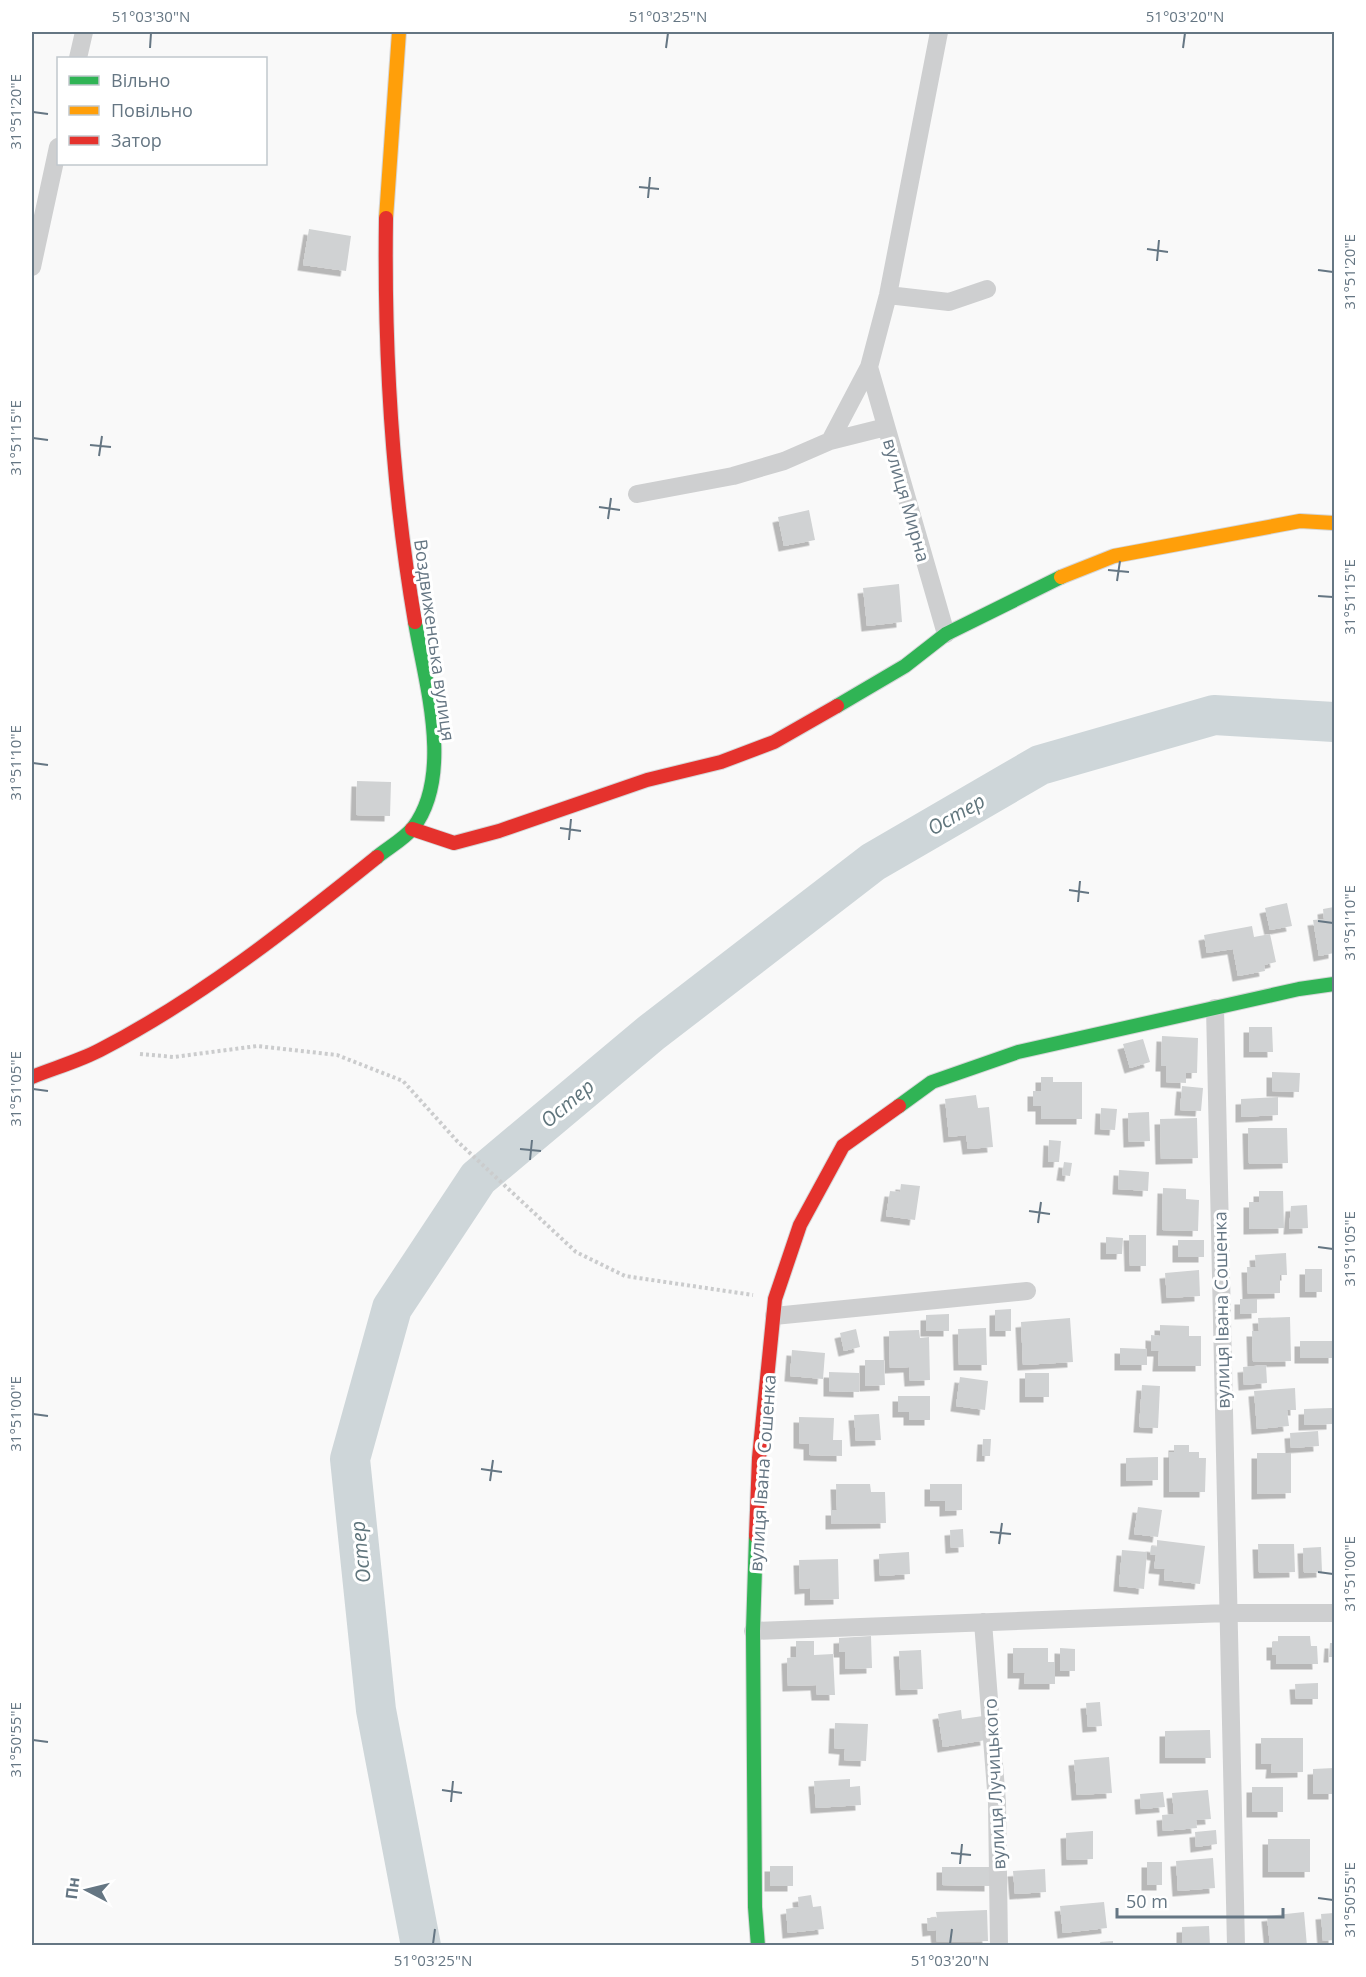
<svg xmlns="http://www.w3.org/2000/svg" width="1366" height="1977" font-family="'Open Sans',sans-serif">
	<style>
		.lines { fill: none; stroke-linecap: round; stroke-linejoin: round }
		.river { stroke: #ced6d9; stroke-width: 40 }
		.building { fill: #d0d2d3; filter: url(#shadow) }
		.fast-casing { stroke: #d5d6d7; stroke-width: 16 }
		.slow-casing { stroke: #d5d6d7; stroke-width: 16 }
		.jam-casing { stroke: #d5d6d7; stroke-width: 16 }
		.path { stroke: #cbcccd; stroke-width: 4; stroke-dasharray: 3 3; stroke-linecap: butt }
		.street { stroke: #cecfd0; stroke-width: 18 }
		.fast { stroke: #30b455; stroke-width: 14 }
		.slow { stroke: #ff9f0a; stroke-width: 14 }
		.jam { stroke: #e5322d; stroke-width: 14 }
		.ticks { fill: none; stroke: #657683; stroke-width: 2 }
		.labels { text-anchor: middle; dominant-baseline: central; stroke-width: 6; stroke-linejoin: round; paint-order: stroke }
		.street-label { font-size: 18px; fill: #657683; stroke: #fff }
		.water-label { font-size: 20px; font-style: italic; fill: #60757c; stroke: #fff }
		.neatline { fill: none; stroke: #657683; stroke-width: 2 }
		.ticks-label { font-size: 15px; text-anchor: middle; fill: #657683 }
	</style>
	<defs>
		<filter id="shadow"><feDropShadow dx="-5.5" dy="5.5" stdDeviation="0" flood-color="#0004"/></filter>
	</defs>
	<rect width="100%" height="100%" fill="#f9f9f9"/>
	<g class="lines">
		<!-- river -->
		<path class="river" d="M421,1946l-45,-236 -26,-251 42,-151 86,-130 173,-145 222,-171 167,-97 174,-50 120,7"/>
	</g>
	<!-- building -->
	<path class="building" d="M309,229l42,7 -5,35 -43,-6z
		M809,510l6,30 -31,6 -6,-29z
		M899,584l3,38 -35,4 -4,-38z
		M357,781l34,1 -1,34 -34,-1z
		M1287,903l5,23 -22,4 -5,-22z
		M1334,907v46l-15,3 -6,-36 11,-1 -1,-10z
		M1252,926l2,11 16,-3 6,28 -12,3 1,6 -27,5 -5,-27 -26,4 -3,-18z
		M1249,1027h23l1,25h-24z
		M1162,1036l36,2 -1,35h-11v10l-20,-1v-16h-5z
		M1143,1039l7,23 -20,6 -7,-24z
		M1272,1072l28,1 -1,19 -27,-1z
		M1041,1077h12v5h29v37h-41v-13h-8v-15h8z
		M1182,1086l21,2 -2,23 -21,-1z
		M976,1095l2,13 11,-1 4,40 -25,2 -2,-14 -17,2 -4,-38z
		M1278,1097v18l-37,2v-18z
		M1101,1108l16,1 -2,21 -15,-1z
		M1149,1112l1,29 -21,1 -1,-29z
		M1197,1118l1,40 -37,1 -1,-40z
		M1248,1128h39l1,35 -39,1z
		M1049,1140l12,1 -2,21h-11z
		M1064,1162l8,1 -2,13 -8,-1z
		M1119,1170l30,2 -1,19 -30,-2z
		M901,1184l19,2 -5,34 -29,-4 4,-25 10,1z
		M1163,1188l23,1v10l13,1 -1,31 -36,-1z
		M1259,1191h24l1,37 -35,1v-27h10z
		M1307,1205l1,23 -19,1 2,-23z
		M1129,1235h17v31h-16z
		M1106,1237l17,1 -1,16h-16z
		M1178,1240h26v17h-26z
		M1286,1253l1,22h-7v18l-32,1 -1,-27h9l-1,-12z
		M1305,1269h17v23h-17z
		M1199,1270l1,26 -33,2 -2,-25z
		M1240,1299h17v14l-17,1z
		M1011,1309v22h-16v-21z
		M949,1314v17h-23v-16z
		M1290,1317l1,44 -38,1 -1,-31h7l-1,-13z
		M1070,1318l3,44 -50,3 -2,-43z
		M1160,1325l29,1v10h12v30h-43l1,-15h-8v-16l9,1z
		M986,1328l1,37h-28l-1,-36z
		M856,1329l4,18 -16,4 -4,-18z
		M919,1330l1,8 9,-1 1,43 -20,1 -1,-14 -19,1 -1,-37z
		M1300,1341h34v17h-34z
		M1120,1348l27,1v16h-27z
		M792,1350l33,3 -2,26 -33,-3z
		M865,1360h19l1,25 -20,1z
		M1266,1365l1,18 -23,2 -1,-18z
		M829,1372l30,1v19l-30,-1z
		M1025,1373h24v24h-24z
		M960,1377l28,4 -3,29 -29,-4z
		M1142,1385l18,1 -2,42 -19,-1z
		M1295,1388l1,22h-9l2,16 -32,3 -3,-38z
		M898,1396h32v24h-21v-8h-11z
		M1332,1408v16l-28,1v-16z
		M879,1414l2,26 -25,1 -2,-26z
		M799,1417l35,1 -1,22h9v16l-33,-1v-11l-10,-1z
		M1318,1431l1,15 -28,2 -1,-15z
		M983,1439h8l-1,17h-8z
		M1174,1445h15v7h10v6h7l-1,34h-36v-40h5z
		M1257,1453h34v40l-34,1z
		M1158,1457v23l-32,1v-23z
		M836,1484h34l1,8h14l1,31 -55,1v-14h6z
		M930,1484h32v26l-17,1v-10h-15z
		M1138,1507l24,3 -4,27 -24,-3z
		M963,1529l1,18 -13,1 -1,-18z
		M1157,1540l48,6 -5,38 -36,-4 1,-11 -11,-1 2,-13 -6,-1 1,-8 6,1z
		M1258,1544h36l1,28 -36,1z
		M1321,1547l1,25 -18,1 -1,-25z
		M1122,1550l25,2 -3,37 -25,-3z
		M909,1552l1,22 -30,2 -1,-22z
		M838,1559l1,40 -29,1v-12l-10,1 -1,-29z
		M871,1636l1,32 -27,1v-17h-6v-14z
		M1278,1636h32l1,10h6l1,18h-42v-9h-4v-13h6z
		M796,1641h18v14l19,-1 2,41h-18l-1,-10 -28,1 -1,-28 9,-1z
		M1330,1643h4v14h-5z
		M1013,1648h35v14h7v22h-31l1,-11h-12z
		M1060,1648l15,1v22h-15z
		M921,1650l2,39 -22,1 -2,-39z
		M1318,1683v16h-22l-1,-15z
		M1100,1702l2,24 -14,1 -2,-24z
		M961,1710l1,9 21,-3 3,24 -43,7 -5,-33z
		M835,1723l33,1 -2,37 -22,-1 1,-11 -11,-1z
		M1210,1730l1,28h-46v-27z
		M1261,1738h42v34l-32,1 1,-9h-11z
		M1109,1757l3,36 -35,2 -3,-35z
		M1334,1768v26h-21v-25z
		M850,1779v8l10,-1 1,19 -45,3 -2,-27z
		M1252,1787h31v25h-31z
		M1208,1790l3,29 -15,1 1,8 -34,3 -1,-16 12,-1 -2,-21z
		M1163,1792l2,15 -24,2 -1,-15z
		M1216,1830l1,14 -21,3 -1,-15z
		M1093,1831v28l-26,1 -1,-27z
		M1268,1839h42v33h-42z
		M1213,1858l2,30 -37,3 -2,-30z
		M1147,1862h15v23h-15z
		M770,1866h23v20h-23z
		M942,1867h48v19l-48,-1z
		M1045,1869l1,23 -31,2 -2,-23z
		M811,1895l2,12 8,-1 3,23 -36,4 -2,-24 13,-2 -1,-10z
		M1104,1902l3,26 -44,5 -3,-27z
		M987,1910l1,31 -51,1 -1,-12 -8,1 -1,-13h10l-1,-6z
		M1304,1912l3,34h-37l-3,-30z
		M1334,1913v27l-11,1 -2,-27z
		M1209,1926l1,20h-28v-19z
		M1113,1941v5h-12l-1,-4z"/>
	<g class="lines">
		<defs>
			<path id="fast" d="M837,706l68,-40 41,-32 115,-57
				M377,857c11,-9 27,-18 36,-29 41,-53 12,-146 2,-206
				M899,1106l33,-24 86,-30 281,-63 35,-5
				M756,1536l-3,95 2,276 3,39"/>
			<path id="slow" d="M386,218l13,-186
				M1061,577l53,-21 186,-35 34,2"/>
			<path id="jam" d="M386,218c-2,136 6,270 29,404
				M412,829l42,14 45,-12 148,-51 74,-18 53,-20 63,-36
				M32,1077c22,-9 47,-16 68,-27 99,-51 190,-123 277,-193
				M756,1536l3,-78 16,-159 25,-74 43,-79 56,-40"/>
		</defs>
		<!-- fast casing -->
		<use href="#fast" class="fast-casing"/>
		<!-- slow casing -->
		<use href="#slow" class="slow-casing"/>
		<!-- jam casing -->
		<use href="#jam" class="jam-casing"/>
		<!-- path -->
		<path class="path" d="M140,1054l34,3 83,-11 80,9 66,26 54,60 119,111 49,24 128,19"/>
		<!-- street -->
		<path class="street" d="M78,58l6,-26
			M32,267l26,-120
			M888,295l61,7 38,-13
			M869,367l77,267
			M830,441l56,-14
			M637,494l96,-18 51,-15 46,-20 39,-74 19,-72 51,-263
			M1215,1008l21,938
			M774,1316l253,-25
			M983,1622l14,181 2,143
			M753,1631l474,-18h107"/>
		<!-- fast -->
		<use href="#fast" class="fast"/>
		<!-- slow -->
		<use href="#slow" class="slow"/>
		<!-- jam -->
		<use href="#jam" class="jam"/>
	</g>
	<!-- ticks -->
	<path class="ticks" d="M150,48l1,-15M666,48l2,-15M1183,48l2,-15M33,112l15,2M639,187l20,2M648,198l2,-21M1147,249l21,3M1157,261l2,-21M1318,270l15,2M33,438l15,2M90,445l21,2M99,456l3,-20M599,507l21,3M608,519l3,-21M1108,570l21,2M1117,581l3,-20M1318,596l15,1M33,763l15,2M560,828l21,3M569,840l2,-21M1069,890l20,3M1078,902l2,-21M1318,921l15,2M33,1089l15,2M520,1149l21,2M530,1160l2,-20M1029,1211l21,3M1038,1223l3,-21M1318,1247l15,2M33,1414l15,2M481,1469l21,3M490,1481l3,-21M990,1532l21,2M999,1544l3,-21M1318,1572l15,2M33,1740l15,2M442,1790l20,3M451,1802l2,-21M951,1853l20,2M960,1864l2,-20M1318,1898l15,2M433,1944l2,-15M950,1944l2,-15"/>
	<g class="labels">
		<!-- street labels -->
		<g class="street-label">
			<text transform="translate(907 500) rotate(74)">вулиця Мирна</text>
			<text transform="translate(435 640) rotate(82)">Воздвиженська вулиця</text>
			<text transform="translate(1221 1310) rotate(-91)">вулиця Івана Сошенка</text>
			<text transform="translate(762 1473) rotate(-86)">вулиця Івана Сошенка</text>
			<text transform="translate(994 1784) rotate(-93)">вулиця Лучицького</text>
		</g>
		<!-- water labels -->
		<g class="water-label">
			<text transform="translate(956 814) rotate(-30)">Остер</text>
			<text transform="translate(567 1103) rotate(-40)">Остер</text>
			<text transform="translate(360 1552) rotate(-96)">Остер</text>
		</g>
	</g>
	<!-- border -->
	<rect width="1366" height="1977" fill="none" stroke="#ffffff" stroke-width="66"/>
	<!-- legend -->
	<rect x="57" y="57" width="210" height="108" fill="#ffffff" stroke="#c1c8cd" stroke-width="1.5"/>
	<rect x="69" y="76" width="30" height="9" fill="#30b455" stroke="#c1c8cd" stroke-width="1.5"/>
	<text x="111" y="87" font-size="18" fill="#657683">Вільно</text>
	<rect x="69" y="106" width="30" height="9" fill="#ff9f0a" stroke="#c1c8cd" stroke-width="1.5"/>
	<text x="111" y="117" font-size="18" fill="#657683">Повільно</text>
	<rect x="69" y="136" width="30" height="9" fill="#e5322d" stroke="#c1c8cd" stroke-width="1.5"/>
	<text x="111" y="147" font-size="18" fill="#657683">Затор</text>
	<!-- north arrow -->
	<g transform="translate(87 1890) rotate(277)" stroke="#ffffff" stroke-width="4.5" paint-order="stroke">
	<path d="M0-4.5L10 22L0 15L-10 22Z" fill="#657683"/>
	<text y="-9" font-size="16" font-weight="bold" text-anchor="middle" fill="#657683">Пн</text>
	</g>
	<!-- scale -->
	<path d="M1117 1908v9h166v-9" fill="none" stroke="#657683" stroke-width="3"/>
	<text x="1126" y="1908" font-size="18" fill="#657683" stroke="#ffffff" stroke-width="4.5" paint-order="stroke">50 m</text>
	<rect x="33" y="33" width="1300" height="1911" class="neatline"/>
	<g class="ticks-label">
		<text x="151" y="22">51°03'30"N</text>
		<text x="668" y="22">51°03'25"N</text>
		<text x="1185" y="22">51°03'20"N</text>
		<text transform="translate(16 112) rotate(-90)" y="5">31°51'20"E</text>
		<text transform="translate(1350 272) rotate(-90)" y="5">31°51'20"E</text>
		<text transform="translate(16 438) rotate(-90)" y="5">31°51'15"E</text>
		<text transform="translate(1350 597) rotate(-90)" y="5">31°51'15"E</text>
		<text transform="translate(16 763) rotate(-90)" y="5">31°51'10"E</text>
		<text transform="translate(1350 923) rotate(-90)" y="5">31°51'10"E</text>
		<text transform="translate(16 1089) rotate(-90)" y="5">31°51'05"E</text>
		<text transform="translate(1350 1249) rotate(-90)" y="5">31°51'05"E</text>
		<text transform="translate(16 1414) rotate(-90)" y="5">31°51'00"E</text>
		<text transform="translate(1350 1574) rotate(-90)" y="5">31°51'00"E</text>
		<text transform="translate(16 1740) rotate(-90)" y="5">31°50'55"E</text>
		<text transform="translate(1350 1900) rotate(-90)" y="5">31°50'55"E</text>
		<text x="433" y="1966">51°03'25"N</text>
		<text x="950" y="1966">51°03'20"N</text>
	</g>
</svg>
